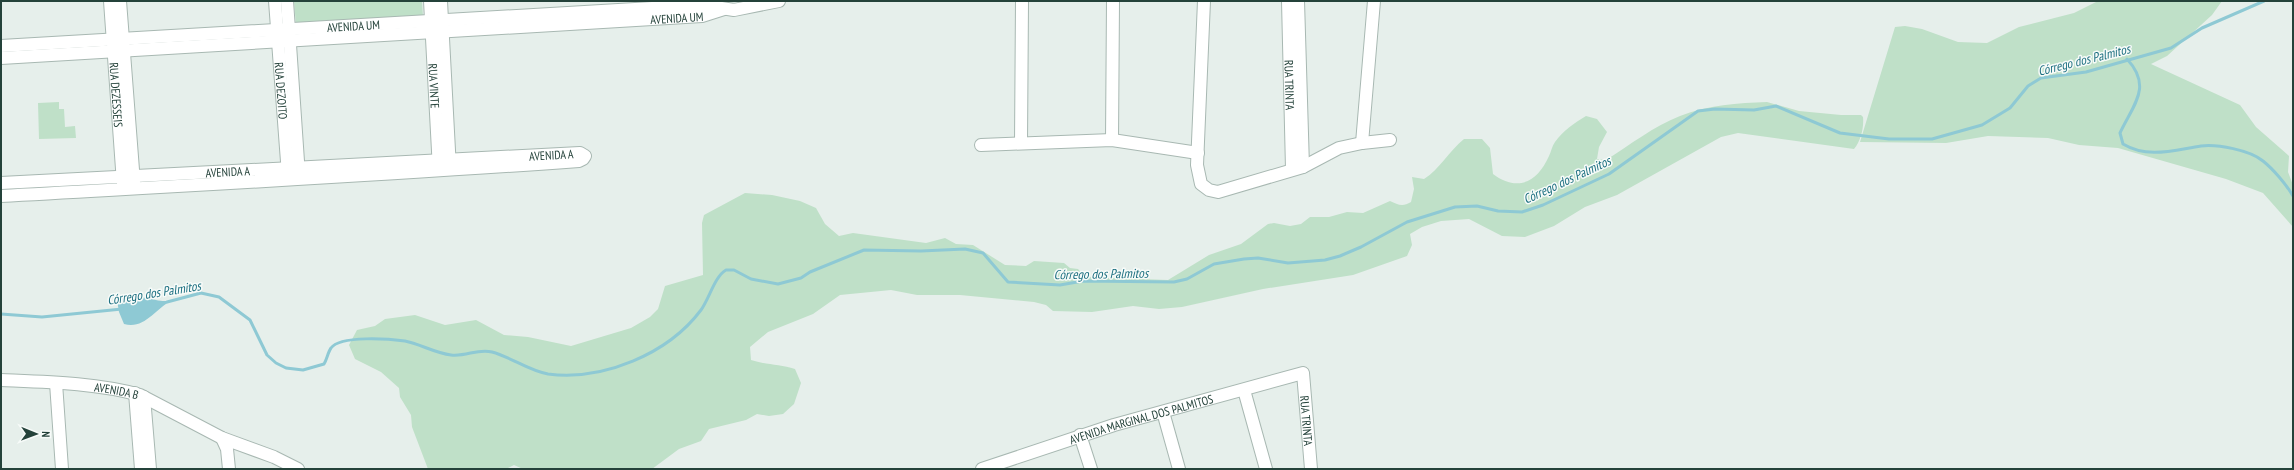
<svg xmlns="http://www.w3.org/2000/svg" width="2294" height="470" font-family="'PT Sans Narrow',sans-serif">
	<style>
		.green { fill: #bfe0c8 }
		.water { fill: #8ec9d4 }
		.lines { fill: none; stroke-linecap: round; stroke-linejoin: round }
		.stream { stroke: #8ec9d4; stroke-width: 3 }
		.minor-casing { stroke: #a8b8b2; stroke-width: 14 }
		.minor { stroke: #fff; stroke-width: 12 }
		.labels { text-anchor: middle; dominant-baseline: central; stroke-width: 3; stroke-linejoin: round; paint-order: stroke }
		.street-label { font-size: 12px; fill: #24423a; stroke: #f7fbf9 }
		.water-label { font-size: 13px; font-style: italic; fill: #1c6f80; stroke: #f7fbf9 }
	</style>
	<rect width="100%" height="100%" fill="#e6efeb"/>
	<!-- green -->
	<path class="green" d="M294,1h128l1,16 -127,8z
		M2098,1h124l-10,14 -45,41 -16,8 89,41 16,22 33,29 -1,16 5,13v42l-30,-34 -37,-14 -108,-31 -39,-3 -31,-7 -60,-2 -42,7 -86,-1 35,-115 10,-1 17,3 36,13 29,1 32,-16 55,-14z
		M59,102v7h5l1,18 10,-1 1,12 -37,1 -1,-36z
		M1767,102l32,9 42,4h20l2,2c1,10 -2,24 -9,32l-116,-16 -17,4 -104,58 -32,12 -31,19 -29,11 -23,-1 -33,-17 -28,2 -19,6 -12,7 2,11 -5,11 -54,19 -90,14 -81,18 -23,2 -26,-3 -41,6 -39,-1 -7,-6 -12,-3 -74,-7h-43l-26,-5 -51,5 -27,19 -45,18 -18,15 1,13c15,5 29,4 44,9l6,14 -7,21 -11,10 -14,2 -12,-2 -11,6 -37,9 -8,12 -22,8 -27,20h-129l-9,-4 -8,4h-78l-16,-42 -1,-12 -11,-18 -1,-9 -18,-16 -26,-13 -6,-14 8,-15 18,-4 10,-7 30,-4 30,10 31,-5 28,15 24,2 43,9 60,-18 19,-11 8,-8 7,-23 38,-11 -1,-52 2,-8 41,-22 27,2 28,6 16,7 9,16 14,12 14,-3 73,10 19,-5 11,6 17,1 32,20 21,1 8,-5 30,2 6,5 8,1 7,8 83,3 41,-25 32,-11 27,-20 6,-1 16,3 11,-2 9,-7h19l18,-5 16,1 27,-12c8,4 13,6 21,1l3,-13 -2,-12 12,2c16,-10 25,-28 40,-40h18l8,9 3,26c24,18 44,9 56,-18 2,-4 3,-10 6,-14 8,-11 19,-19 31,-26l11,3 10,13 -8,15 -2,12 9,1c24,-15 48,-34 74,-44 28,-11 58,-13 87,-14z"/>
	<!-- water -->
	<path class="water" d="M127,296c18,-1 27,6 44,5 -16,8 -27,29 -47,23l-5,-12 -2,-12z"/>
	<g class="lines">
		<!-- stream -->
		<path class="stream" d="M2127,59c26,28 6,46 -7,74l3,11c25,15 51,6 78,2 16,-2 49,4 62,15 10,8 23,23 30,35
			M167,302l34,-9 18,4 31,23 17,35 9,8 10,5 17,2 21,-6c3,-5 4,-12 7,-16 9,-13 59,-9 74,-7 15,3 30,12 46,14 15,2 27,-7 41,-3 19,5 37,19 56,22 55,7 120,-20 153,-64 8,-11 14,-34 25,-40h8l17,9 27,5 23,-6 9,-6 54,-22 57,1 44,-2 18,4 25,29 52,3 23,-4 91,1 13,-3 27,-15 30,-5 14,-1 30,5 37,-3 15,-4 21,-9 46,-25 48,-15 22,-1 21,5 24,1 21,-7 66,-31 89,-63 17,-2 39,1 22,-4 64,27 49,6h43l50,-14 28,-17 18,-22 13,-8 45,-6 85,-24 31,-20 62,-27
			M1,314l41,3 80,-8"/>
		<defs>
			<g id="minor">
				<path id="s1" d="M110,1l13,182"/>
				<path d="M120,1l14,182"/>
				<path id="s2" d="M275,1l13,174"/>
				<path d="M287,1l12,175"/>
				<path id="s3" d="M430,1l9,169"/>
				<path d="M441,1l9,168"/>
				<path d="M1204,1l-7,164 4,19 8,6 9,2 85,-25 36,-19 23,-5 28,-3"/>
				<path id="s4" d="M1288,1l4,168"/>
				<path d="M1298,1l5,166"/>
				<path id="s5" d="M1,46l702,-41 31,5 45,-9"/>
				<path id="s6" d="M1,58l701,-42 22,-7"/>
				<path d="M1112,140l1,-139"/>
				<path d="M1021,143l1,-142"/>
				<path d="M1362,143l12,-142"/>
				<path d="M981,145l131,-5 86,13"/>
				<path id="s7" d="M1,183l579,-30 5,3 -2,3 -4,2c-193,14 -385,24 -578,35"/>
				<path id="s8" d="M1,380c46,2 95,3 139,15l82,43 52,19 24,12"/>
				<path d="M56,383l6,86"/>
				<path d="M1244,390l22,79"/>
				<path d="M135,393l6,76"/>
				<path d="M144,397l6,72"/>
				<path d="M1163,412l16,57"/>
				<path d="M1080,435l11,34"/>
				<path d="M222,438l5,11 2,20"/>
				<path id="s9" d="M982,469l132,-44 189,-52 8,96"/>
			</g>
		</defs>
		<!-- minor casing -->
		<use href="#minor" class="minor-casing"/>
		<!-- minor -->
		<use href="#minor" class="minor"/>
	</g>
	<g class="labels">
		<!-- street labels -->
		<g class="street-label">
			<text stroke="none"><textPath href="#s6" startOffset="677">AVENIDA UM</textPath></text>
			<text stroke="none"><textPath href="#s5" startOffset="353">AVENIDA UM</textPath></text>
			<text stroke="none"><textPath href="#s4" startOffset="84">RUA TRINTA</textPath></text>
			<text stroke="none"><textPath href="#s3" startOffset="85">RUA VINTE</textPath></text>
			<text stroke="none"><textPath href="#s2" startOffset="90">RUA DEZOITO</textPath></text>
			<text stroke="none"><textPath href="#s1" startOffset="94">RUA DEZESSEIS</textPath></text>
			<text stroke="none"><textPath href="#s7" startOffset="551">AVENIDA A</textPath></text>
			<text stroke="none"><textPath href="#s7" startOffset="227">AVENIDA A</textPath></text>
			<text stroke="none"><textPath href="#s8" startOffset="116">AVENIDA B</textPath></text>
			<text stroke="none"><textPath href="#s9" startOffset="167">AVENIDA MARGINAL DOS PALMITOS</textPath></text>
			<text stroke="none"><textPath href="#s9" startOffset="383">RUA TRINTA</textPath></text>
		</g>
		<!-- water labels -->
		<g class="water-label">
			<text transform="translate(2084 60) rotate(-14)">Córrego dos Palmitos</text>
			<text transform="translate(1567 180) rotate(-25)">Córrego dos Palmitos</text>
			<text transform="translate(1101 274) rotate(-1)">Córrego dos Palmitos</text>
			<text transform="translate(154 293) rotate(-9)">Córrego dos Palmitos</text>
		</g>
	</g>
	<!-- border -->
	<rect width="2294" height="470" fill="none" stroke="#24423a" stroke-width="4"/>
	<!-- north arrow -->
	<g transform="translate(36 434) rotate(91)" stroke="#f7fbf9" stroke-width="3" paint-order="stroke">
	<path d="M0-3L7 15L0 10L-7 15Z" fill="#24423a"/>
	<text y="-6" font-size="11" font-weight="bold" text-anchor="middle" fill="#24423a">N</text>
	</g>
</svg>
